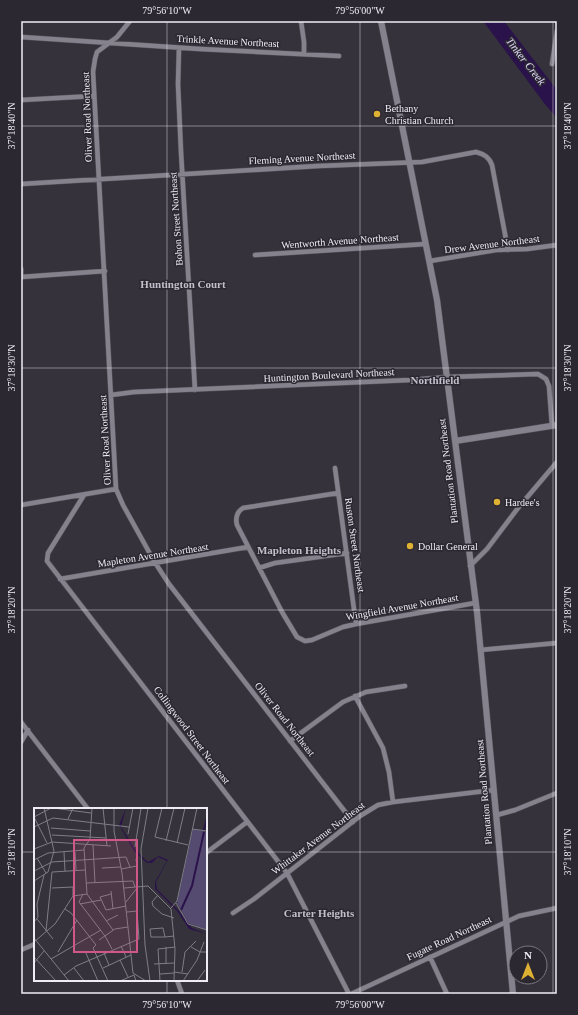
<svg xmlns="http://www.w3.org/2000/svg" width="578" height="1015" font-family="'Times New Roman',serif">
	<style>
		.water { fill: #2a134a }
		.lines { fill: none; stroke-linecap: round; stroke-linejoin: round }
		.street-casing { stroke: #535159; stroke-width: 5.5 }
		.secondary-casing { stroke: #535159; stroke-width: 7 }
		.street { stroke: #85818d; stroke-width: 4.5 }
		.secondary { stroke: #85818d; stroke-width: 6 }
		.ticks { fill: none; stroke: #efedf4; stroke-width: 1; stroke-opacity: 0.45 }
		.poi-dot { fill: #deb133; stroke: #2b2832; stroke-width: 1.5 }
		.labels { text-anchor: middle; dominant-baseline: central; stroke-width: 3; stroke-linejoin: round; paint-order: stroke }
		.street-label { font-size: 10px; fill: #efedf4; stroke: #2b2832 }
		.poi-label { font-size: 10px; fill: #efedf4; stroke: #2b2832; text-anchor: start }
		.water-label { font-size: 11px; font-style: italic; fill: #e4daff; stroke: #2b2832 }
		.neighbourhood-label { font-size: 11px; font-weight: bold; fill: #c2bfcb; stroke: #2b2832 }
		.inset-river { fill: none; stroke: #2a134a; stroke-width: 2 }
		.inset-road { fill: none; stroke: #7f7d86; stroke-width: 1 }
		.view { fill: #d05889; fill-opacity: 0.15; stroke: #d05889; stroke-width: 2 }
		.inset-edge { fill: none; stroke: #efedf4; stroke-width: 2 }
		.neatline { fill: none; stroke: #efedf4; stroke-width: 1.5 }
		.ticks-label { font-size: 10px; text-anchor: middle; fill: #efedf4 }
	</style>
	<rect width="100%" height="100%" fill="#35323c"/>
	<!-- water -->
	<path class="water" d="M483,21h21l53,69v28l-13,-15z"/>
	<g class="lines">
		<defs>
			<path id="street" d="M130,21l-13,16 -20,15 -2,7 -2,13 23,417 7,16 31,56 15,23 184,238
				M301,21l3,21v12
				M21,37l179,12 139,7
				M179,48l-1,36 3,68 14,238
				M552,64l5,-33
				M21,100l73,-4
				M21,184l297,-18 104,-4 54,-10c8,2 13,5 16,13l16,85
				M255,255l171,-11
				M430,261l66,-11 31,-1 30,-4
				M21,269v7
				M21,277l84,-6
				M111,395l23,-3 276,-12 37,-3 91,-3 8,5 3,7 3,40
				M335,468l21,156
				M338,493l-95,15c-6,4 -8,9 -6,17l45,87 15,25 8,4 7,-1 31,-13 13,-3 119,-21
				M84,495l-36,58 -1,8 3,4 237,308 62,121
				M21,505l95,-16
				M470,566l17,-17 31,-41 39,-46
				M259,568l16,-5 72,-10
				M60,579l188,-32
				M480,650l77,-7
				M355,696l28,52 6,24 4,30
				M21,722l67,87
				M290,741l53,-39 23,-10 39,-6
				M21,742l7,-12
				M497,815l18,-5 42,-17
				M206,853l41,-31
				M233,913l21,-14 106,-83 18,-11 15,-3 101,-12
				M21,950l14,-6
				M430,957l17,37
				M177,980l5,14
				M351,994l168,-78 38,-8"/>
			<path id="secondary" d="M381,21l56,279 40,312 36,382
				M455,441l102,-16"/>
		</defs>
		<!-- street casing -->
		<use href="#street" class="street-casing"/>
		<!-- secondary casing -->
		<use href="#secondary" class="secondary-casing"/>
		<!-- street -->
		<use href="#street" class="street"/>
		<!-- secondary -->
		<use href="#secondary" class="secondary"/>
	</g>
	<!-- ticks -->
	<path class="ticks" d="M167,21v788M360,21v973M553,21v973M21,126h536M21,368h536M21,610h536M21,852h14M206,852h351M167,980v14"/>
	<!-- markers -->
	<g class="poi-dot">
		<circle cx="377" cy="114" r="4"/>
		<circle cx="497" cy="502" r="4"/>
		<circle cx="410" cy="546" r="4"/>
	</g>
	<g class="labels">
		<!-- street labels -->
		<g class="street-label">
			<text transform="translate(228 41) rotate(3)">Trinkle Avenue Northeast</text>
			<text transform="translate(87 117) rotate(-92)">Oliver Road Northeast</text>
			<text transform="translate(302 158) rotate(-3)">Fleming Avenue Northeast</text>
			<text transform="translate(176 219) rotate(-94)">Bohon Street Northeast</text>
			<text transform="translate(340 241) rotate(-4)">Wentworth Avenue Northeast</text>
			<text transform="translate(492 244) rotate(-7)">Drew Avenue Northeast</text>
			<text transform="translate(329 375) rotate(-3)">Huntington Boulevard Northeast</text>
			<text transform="translate(105 440) rotate(-93)">Oliver Road Northeast</text>
			<text transform="translate(448 471) rotate(-97)">Plantation Road Northeast</text>
			<text transform="translate(355 545) rotate(82)">Ruston Street Northeast</text>
			<text transform="translate(153 555) rotate(-9)">Mapleton Avenue Northeast</text>
			<text transform="translate(402 607) rotate(-10)">Wingfield Avenue Northeast</text>
			<text transform="translate(285 719) rotate(52)">Oliver Road Northeast</text>
			<text transform="translate(192 735) rotate(53)">Collingwood Street Northeast</text>
			<text transform="translate(484 792) rotate(-95)">Plantation Road Northeast</text>
			<text transform="translate(318 838) rotate(-37)">Whittaker Avenue Northeast</text>
			<text transform="translate(449 938) rotate(-25)">Fugate Road Northeast</text>
		</g>
		<!-- poi labels -->
		<g class="poi-label">
			<text x="385" y="108">Bethany<tspan x="385" dy="12">Christian Church</tspan></text>
			<text x="505" y="502">Hardee's</text>
			<text x="418" y="546">Dollar General</text>
		</g>
		<!-- water labels -->
		<g class="water-label">
			<text transform="translate(526 61) rotate(52)">Tinker Creek</text>
		</g>
		<!-- neighbourhood labels -->
		<g class="neighbourhood-label">
			<text x="183" y="284">Huntington Court</text>
			<text x="435" y="380">Northfield</text>
			<text x="299" y="550">Mapleton Heights</text>
			<text x="319" y="913">Carter Heights</text>
		</g>
	</g>
	<!-- overview -->
	<g transform="translate(34 808)">
		<rect width="173" height="173" fill="#35323c"/>
		<path d="M159,21l14,3v98l-19,-7 -11,-20z" fill="#554a6f"/>
		<path d="M92,0l-5,19 16,25 11,10 11,-6 9,4 -12,22 1,7 22,22 13,17 15,6 -18,-5 -12,-18 -22,-22v-7l12,-21 -9,-4 -6,6h-5l-13,-12 -15,-26z" fill="#2a134a"/>
		<path class="inset-river" d="M170,22l3,-12M147,102l11,-24 12,-54"/>
		<path class="inset-road" d="M19,0l38,5M58,0l-2,31 -6,9 3,46 26,36M69,0l4,38M80,0v23l8,42 11,100 13,8M114,0l-7,41 4,96 5,36M128,0l-7,29 33,8M0,9l13,26M0,9l17,-9M34,11l5,-11M0,19l19,-9 76,9M17,20l39,3M158,21l15,2M94,26l5,-26M18,27l54,3M132,33l8,-33M143,35l8,-35M59,37l2,38M101,39l6,-39M0,41l18,-7 59,4M30,44l1,19M41,44l1,18M3,50l9,15M0,52l14,-7 36,-3M68,60l19,-1M87,61l16,-3 -1,-7M0,63l18,-9 74,-5 4,10M18,64l33,-2M0,73l14,-9 6,-21 -10,-43M52,75l47,-2 2,6M18,80l21,-1v9M90,80l24,-2 23,23 4,40 -1,32M77,83l2,18M49,86l-4,8 26,34 7,13M77,86l-11,3 6,13 20,-4M124,87l-6,7 1,4 9,8 12,4M92,94l11,-14M142,95l12,21 19,6M46,96l21,-4M137,100l6,-7 20,-93M31,101l6,4 25,32 -3,3 15,33M93,104l10,-1 2,28M3,111l16,20M72,113l12,-6M0,114l4,-5 -1,-13 7,-29M12,123l6,-59M131,129l-2,-9 -13,1 1,8h14l9,-1M0,130l35,43M65,132l16,-11 13,-2M0,134l21,-18 18,-28 14,-2M87,138l5,11M157,139l9,5h7M51,143l13,30M24,144l19,-32M70,145l5,12M0,149l22,24M17,151l50,-29M86,152l8,17M0,155l10,-12M120,156l20,-1M132,156v-17M40,160l10,13M69,160l28,-13M140,164l14,2M148,164l3,-20 11,-11M126,166l14,-1M30,167l12,-9 63,-27M86,173l14,-6 2,6M126,173l-2,-32 17,-2M149,173l14,-21 7,-18M163,173l8,-11"/>
		<path class="view" d="M40,32h63v112h-63z"/>
		<rect width="173" height="173" class="inset-edge"/>
	</g>
	<!-- border -->
	<rect width="578" height="1015" fill="none" stroke="#2b2832" stroke-width="44"/>
	<!-- north arrow -->
	<g transform="translate(528 965)"><circle r="19" fill="#2b2832" stroke="#797780"/>
	<path d="M0-3L7 15L0 10L-7 15Z" fill="#deb133"/>
	<text y="-6" font-size="11" font-weight="bold" text-anchor="middle" fill="#efedf4">N</text>
	</g>
	<rect x="22" y="22" width="534" height="971" class="neatline"/>
	<g class="ticks-label">
		<text x="167" y="14">79°56'10"W</text>
		<text x="360" y="14">79°56'00"W</text>
		<text transform="translate(11 126) rotate(-90)" y="4">37°18'40"N</text>
		<text transform="translate(567 126) rotate(-90)" y="4">37°18'40"N</text>
		<text transform="translate(11 368) rotate(-90)" y="4">37°18'30"N</text>
		<text transform="translate(567 368) rotate(-90)" y="4">37°18'30"N</text>
		<text transform="translate(11 610) rotate(-90)" y="4">37°18'20"N</text>
		<text transform="translate(567 610) rotate(-90)" y="4">37°18'20"N</text>
		<text transform="translate(11 852) rotate(-90)" y="4">37°18'10"N</text>
		<text transform="translate(567 852) rotate(-90)" y="4">37°18'10"N</text>
		<text x="167" y="1008">79°56'10"W</text>
		<text x="360" y="1008">79°56'00"W</text>
	</g>
</svg>
